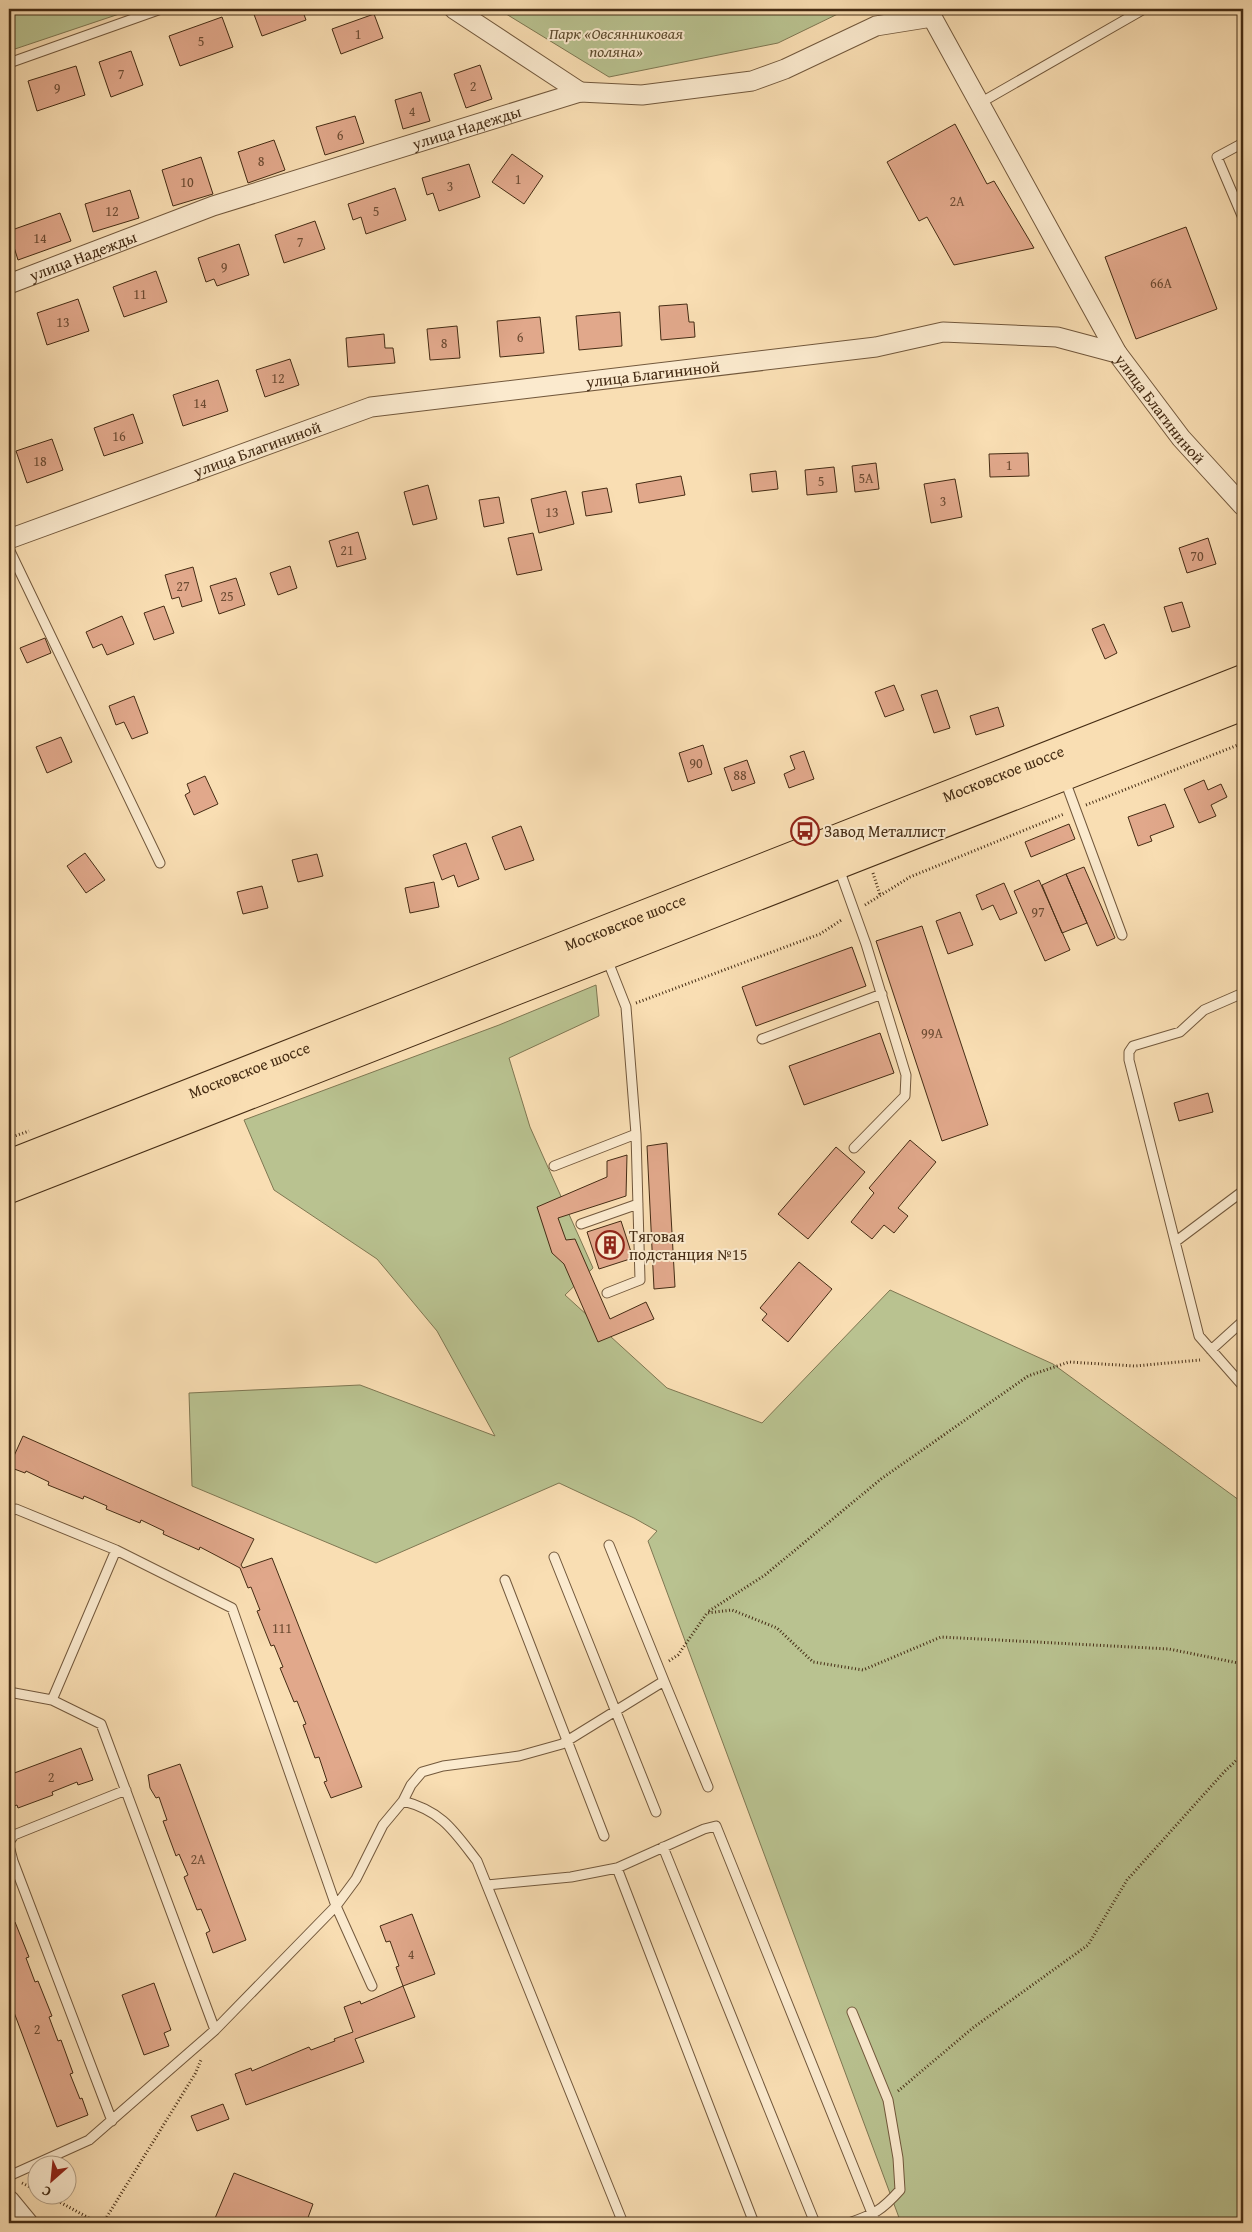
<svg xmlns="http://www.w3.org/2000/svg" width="1252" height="2232" font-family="'Gentium Book Plus',serif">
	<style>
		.green { fill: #b9c290; stroke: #7f7752 }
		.building { fill: #e1a88b; stroke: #452c14 }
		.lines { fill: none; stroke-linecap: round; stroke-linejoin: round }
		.lane-casing { stroke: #72583c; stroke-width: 11 }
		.street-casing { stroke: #72583c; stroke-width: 21 }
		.primary-casing { stroke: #452c14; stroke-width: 30 }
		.path { stroke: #452c14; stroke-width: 3; stroke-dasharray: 1 2.5; stroke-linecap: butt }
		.lane { stroke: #fbeace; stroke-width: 9 }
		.street { stroke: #fbeace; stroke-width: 19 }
		.primary { stroke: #f9deb3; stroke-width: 28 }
		.labels { text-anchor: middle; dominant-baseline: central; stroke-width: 4; stroke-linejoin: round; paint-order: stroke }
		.number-label { font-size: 14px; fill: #6c4b32 }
		.park-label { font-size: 16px; font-style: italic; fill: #5c4a2d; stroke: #fbeace }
		.street-label { font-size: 16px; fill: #452c14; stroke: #fbeace }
		.poi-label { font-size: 16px; fill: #452c14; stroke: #fbeace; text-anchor: start }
	</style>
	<rect width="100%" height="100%" fill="#f9deb3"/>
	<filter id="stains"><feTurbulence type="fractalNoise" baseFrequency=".004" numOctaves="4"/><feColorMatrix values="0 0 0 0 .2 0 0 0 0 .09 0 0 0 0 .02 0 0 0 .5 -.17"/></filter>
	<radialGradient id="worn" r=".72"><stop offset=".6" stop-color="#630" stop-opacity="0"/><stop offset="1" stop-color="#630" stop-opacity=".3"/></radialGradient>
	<!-- green -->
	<path class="green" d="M9,9h125l-125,42z
		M498,9h350l-70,34 -169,34z
		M596,985l3,31 -90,42 21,69 63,141 -28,27 102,93 95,35 128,-133 163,74 190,139v720h-342l-253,-682 9,-10 -23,-13 -75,-35 -183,80 -184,-77 -3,-93 171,-8 135,51 -58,-105 -60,-72 -103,-69 -30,-70 255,-95z"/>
	<!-- building -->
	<path class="building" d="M252,9h50l4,11 -44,16z
		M374,14l9,24 -42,16 -9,-25z
		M222,17l11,30 -53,19 -11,-30z
		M131,51l12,34 -32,12 -12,-35z
		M480,65l12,34 -26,9 -12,-34z
		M76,66l9,29 -48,16 -9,-30z
		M421,92l9,29 -27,8 -8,-29z
		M355,116l9,27 -39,12 -9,-28z
		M955,124l32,60 7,-3 40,67 -80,17 -27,-48 -8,4 -32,-59z
		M274,140l11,30 -37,13 -10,-31z
		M512,154l31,22 -19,28 -32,-22z
		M201,157l12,37 -40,12 -11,-36z
		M469,164l11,33 -41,14 -6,-18 -6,2 -5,-17z
		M395,188l11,32 -40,14 -5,-17 -8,3 -5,-16z
		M130,190l9,28 -46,14 -8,-28z
		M60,213l11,28 -53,19 -9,-29z
		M315,221l10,28 -41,14 -9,-28z
		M1186,227l31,82 -81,30 -31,-82z
		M239,244l10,31 -32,11 -3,-7 -8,3 -8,-24z
		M156,271l11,31 -43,15 -11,-30z
		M78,299l11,32 -42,14 -10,-32z
		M687,304l2,18h5l1,15 -34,3 -2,-34z
		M620,312l2,34 -43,4 -3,-34z
		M540,317l4,36 -44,4 -3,-36z
		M457,326l3,32 -30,2 -3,-31z
		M384,334l1,14h8l2,15 -47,4 -2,-29z
		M290,359l9,26 -34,12 -9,-27z
		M218,380l10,31 -45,15 -10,-31z
		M133,414l10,29 -39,13 -10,-28z
		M52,439l11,31 -36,13 -11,-32z
		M1028,453l1,23 -39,1 -1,-23z
		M876,463l3,26 -24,3 -3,-26z
		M834,467l3,25 -30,3 -2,-25z
		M776,471l2,18 -26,3 -2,-18z
		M681,476l4,19 -46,8 -3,-19z
		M955,479l7,38 -31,6 -7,-39z
		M428,485l9,34 -24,6 -9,-33z
		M607,488l5,24 -26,4 -4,-24z
		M566,491l8,33 -35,9 -8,-34z
		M499,497l5,26 -20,4 -5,-27z
		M358,532l8,27 -29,8 -8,-26z
		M533,533l9,37 -25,5 -9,-37z
		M1208,538l8,26 -29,9 -8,-25z
		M290,566l7,22 -19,7 -8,-22z
		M193,567l9,34 -20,6 -3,-10 -7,2 -7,-24z
		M236,578l9,27 -26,9 -9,-28z
		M1182,602l8,25 -18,5 -8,-25z
		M164,606l10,27 -20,7 -10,-27z
		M122,616l12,28 -27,11 -5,-11 -9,4 -7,-16z
		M1104,624l13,29 -12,6 -13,-30z
		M45,638l6,15 -24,10 -7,-15z
		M894,685l10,25 -19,7 -10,-25z
		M937,690l13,38 -16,5 -13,-38z
		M134,696l14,37 -16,6 -8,-17 -8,3 -7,-19z
		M998,707l6,19 -28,9 -6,-19z
		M61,737l11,25 -25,11 -11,-26z
		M703,745l9,29 -24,8 -9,-29z
		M804,751l10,28 -25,9 -5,-14 11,-5 -5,-13z
		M747,760l8,23 -23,8 -8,-23z
		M205,776l13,28 -24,11 -9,-20 5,-3 -3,-8z
		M1204,780l4,10 13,-6 6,13 -16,8 5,11 -17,7 -15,-34z
		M1165,804l9,23 -24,9 2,5 -14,5 -10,-29z
		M1069,824l6,15 -44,18 -6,-15z
		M521,826l13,34 -29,10 -13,-33z
		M466,843l13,36 -21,8 -4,-12 -12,5 -9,-25z
		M85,853l20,27 -19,13 -19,-27z
		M317,854l6,22 -25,6 -6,-22z
		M1084,867l31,71 -18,8 -31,-72z
		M1066,874l21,49 -25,10 -20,-48z
		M1039,880l31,70 -25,11 -31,-70z
		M434,882l5,25 -29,6 -5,-25z
		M1004,883l13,30 -17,7 -7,-15 -11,5 -6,-15z
		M262,886l6,22 -25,6 -6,-22z
		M960,912l13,33 -25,9 -12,-33z
		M922,926l66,199 -46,16 -66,-200z
		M852,947l14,39 -110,40 -14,-39z
		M880,1033l14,40 -90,32 -15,-39z
		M1208,1093l5,19 -34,9 -5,-18z
		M910,1140l26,22 -38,46 10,8 -14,17 -10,-8 -12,14 -21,-17 23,-29 -5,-5z
		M667,1143l8,144 -21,2 -7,-143z
		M836,1147l29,25 -57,67 -30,-25z
		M627,1155l-1,41 -68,22 8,22 9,-1 35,80 36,-17 8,17 -56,23 -34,-78 -12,-11 -15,-46 70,-30v-16z
		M621,1221l12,37 -34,11 -12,-37z
		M799,1262l33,27 -44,53 -26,-22 5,-6 -7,-6z
		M23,1436l231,103 -13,26 2,3 29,-10 90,229 -31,11 -7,-16 3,-1 -8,-24 -4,1 -12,-33 3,-1 -9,-23 -3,1 -14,-34 3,-1 -9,-22 -3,1 -14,-35 3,-1 -9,-23 -3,1 -8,-20 -40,-21 -1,3 -36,-16 1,-3 -23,-11 -1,3 -34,-14 1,-3 -23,-10 -1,3 -35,-14 1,-3 -23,-11 -1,2 -16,-6z
		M81,1748l12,32 -15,5 -1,-3 -25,10 1,3 -35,13 -1,-3 -8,3v-33z
		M180,1764l66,176 -33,13 -7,-20 4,-2 -9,-22 -4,1 -13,-33 4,-2 -9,-21 -3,2 -13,-35 4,-1 -8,-23 -3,1 -6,-10 -2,-13z
		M9,1914l3,9 3,-1 14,35 -3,1 9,24 3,-1 14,35 -3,1 9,24 3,-1 12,33 -3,1 10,25 2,-1 6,17 -31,12 -48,-128z
		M412,1914l23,60 -32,12 -7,-19 3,-1 -9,-25 -4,1 -6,-16z
		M154,1983l17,47 -7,3 5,13 -25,9 -22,-60z
		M403,1986l12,31 -60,22 9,23 -118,43 -11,-31 16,-6 1,3 57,-24 2,3 24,-9 -1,-2 19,-7 -9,-25 16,-6 1,3z
		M223,2104l6,15 -32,12 -6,-15z
		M234,2173l79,31 -7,19h-93z"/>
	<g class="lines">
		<defs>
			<path id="lane" d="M9,63l152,-54
				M980,103l164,-94
				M1243,143l-26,14 26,61
				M9,549l151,314
				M1064,778l58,157
				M838,866l28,78 40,131 -1,21 -51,52
				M607,959l19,48 10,127 4,146 -33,13
				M1243,993l-39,17 -24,22 -47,14 -4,6v8l70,276 44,50
				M762,1039l120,-45
				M554,1166l82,-32
				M581,1224l57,-20
				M1175,1242l68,-51
				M1211,1350l32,-29
				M9,1512l7,-3 100,41 116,58 104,298
				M609,1545l55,136
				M554,1557l102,255
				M505,1580l99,256
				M9,1692l43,8 49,24 114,306 -126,110 -80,36
				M52,1700l64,-150
				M403,1801l8,-16 11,-13 21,-6 76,-10 43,-12 102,-63 44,106
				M9,1842l5,-7 112,-45
				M9,1846l4,15 99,260
				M663,1847l152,376
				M617,1868l137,355
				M487,1885l84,-8 46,-9 87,-39 12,-3 160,397
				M336,1906l20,-27 27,-54 20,-24c39,10 51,30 74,60l146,362
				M215,2030l121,-124 36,80
				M849,2223c26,-9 33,-13 51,-33l-2,-32 -10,-58 -36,-88"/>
			<g id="street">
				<path d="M454,9l126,83"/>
				<path id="s1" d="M932,17l185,336 64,85 62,68"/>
				<path id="s2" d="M9,284l204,-78 367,-114 62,3 110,-14 33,-12 91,-43 56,-9"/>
				<path id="s3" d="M9,539l362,-132 505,-60 67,-15 114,5 60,16"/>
				<path d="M9,2200l19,23"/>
			</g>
			<g id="primary">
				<path id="s4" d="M9,1164l1234,-485"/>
				<path d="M9,1189l1234,-483"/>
			</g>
		</defs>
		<!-- lane casing -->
		<use href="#lane" class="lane-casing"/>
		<!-- street casing -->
		<use href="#street" class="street-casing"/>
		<!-- primary casing -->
		<use href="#primary" class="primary-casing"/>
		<!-- path -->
		<path class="path" d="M1086,805l157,-62
			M873,873l7,22
			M865,905l45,-28 154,-63
			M636,1003l184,-69 23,-15
			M9,1138l20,-7
			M709,1611l56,-36 116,-96 147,-103 41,-14 66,4 65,-6
			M669,1661l9,-6 29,-42 25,-3 45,18 36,34 50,8 78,-33 228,12 74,15
			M898,2091l76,-64 114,-82 39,-65 97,-108 19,-18
			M22,2183l16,8
			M45,2194l53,29
			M103,2223l92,-149 6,-14"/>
		<!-- lane -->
		<use href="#lane" class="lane"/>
		<!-- street -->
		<use href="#street" class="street"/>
		<!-- primary -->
		<use href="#primary" class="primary"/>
	</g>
	<!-- icons -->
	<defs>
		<symbol id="bus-ring" viewBox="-11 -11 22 22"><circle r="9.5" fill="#fbeace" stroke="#8f2418" stroke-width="1.5"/><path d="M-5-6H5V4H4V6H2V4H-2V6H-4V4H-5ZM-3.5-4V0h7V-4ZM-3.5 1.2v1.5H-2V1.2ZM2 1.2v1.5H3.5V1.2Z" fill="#8f2418"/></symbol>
		<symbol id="building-ring" viewBox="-11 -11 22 22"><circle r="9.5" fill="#fbeace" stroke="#8f2418" stroke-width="1.5"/><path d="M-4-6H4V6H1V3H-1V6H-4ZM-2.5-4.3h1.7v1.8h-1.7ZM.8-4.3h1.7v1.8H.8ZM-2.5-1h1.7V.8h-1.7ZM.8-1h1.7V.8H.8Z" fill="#8f2418"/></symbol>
	</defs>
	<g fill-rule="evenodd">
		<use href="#bus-ring" x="789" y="815" width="32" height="32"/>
		<use href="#building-ring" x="594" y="1229" width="32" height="32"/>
	</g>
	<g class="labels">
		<!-- number labels -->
		<g class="number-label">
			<text x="358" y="34">1</text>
			<text x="201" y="41">5</text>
			<text x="121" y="74">7</text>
			<text x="473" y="86">2</text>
			<text x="57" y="88">9</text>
			<text x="412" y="111">4</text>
			<text x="340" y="135">6</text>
			<text x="261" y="161">8</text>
			<text x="518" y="179">1</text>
			<text x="187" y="182">10</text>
			<text x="450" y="186">3</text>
			<text x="957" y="201">2А</text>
			<text x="112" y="211">12</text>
			<text x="376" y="211">5</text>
			<text x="40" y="238">14</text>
			<text x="300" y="242">7</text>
			<text x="224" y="267">9</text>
			<text x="1161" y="283">66А</text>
			<text x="140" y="294">11</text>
			<text x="63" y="322">13</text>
			<text x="520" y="337">6</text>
			<text x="444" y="343">8</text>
			<text x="278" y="378">12</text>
			<text x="200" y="403">14</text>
			<text x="119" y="436">16</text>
			<text x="40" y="461">18</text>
			<text x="1009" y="465">1</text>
			<text x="866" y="478">5А</text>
			<text x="821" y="481">5</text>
			<text x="943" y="501">3</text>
			<text x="552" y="512">13</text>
			<text x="347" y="550">21</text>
			<text x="1197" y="556">70</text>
			<text x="183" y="586">27</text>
			<text x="227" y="596">25</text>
			<text x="696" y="763">90</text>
			<text x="740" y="775">88</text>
			<text x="1038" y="912">97</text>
			<text x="932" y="1033">99А</text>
			<text x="282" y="1628">111</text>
			<text x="51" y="1777">2</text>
			<text x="198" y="1859">2А</text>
			<text x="411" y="1954">4</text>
			<text x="37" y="2029">2</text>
		</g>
		<!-- park labels -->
		<g class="park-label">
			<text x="616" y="33">Парк «Овсянниковая<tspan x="616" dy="18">поляна»</tspan></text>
		</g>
		<!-- street labels -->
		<g class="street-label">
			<text stroke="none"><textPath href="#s2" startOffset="484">улица Надежды</textPath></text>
			<text stroke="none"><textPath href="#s2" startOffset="79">улица Надежды</textPath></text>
			<text stroke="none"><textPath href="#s3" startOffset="669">улица Благининой</textPath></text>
			<text stroke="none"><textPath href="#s1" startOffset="454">улица Благининой</textPath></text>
			<text stroke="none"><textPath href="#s3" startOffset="264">улица Благининой</textPath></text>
			<text stroke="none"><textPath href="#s4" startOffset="1068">Московское шоссе</textPath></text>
			<text stroke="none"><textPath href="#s4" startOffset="662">Московское шоссе</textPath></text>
			<text stroke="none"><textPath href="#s4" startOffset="258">Московское шоссе</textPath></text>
		</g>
		<!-- poi labels -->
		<g class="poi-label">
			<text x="824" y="831">Завод Металлист</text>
			<text x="629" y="1236">Тяговая<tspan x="629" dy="18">подстанция №15</tspan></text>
		</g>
	</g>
	<!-- margin -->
	<rect width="1252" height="2232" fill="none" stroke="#f9deb3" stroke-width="30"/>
	<rect x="10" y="10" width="1232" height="2212" fill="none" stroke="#452c14" stroke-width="2.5"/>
	<rect x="15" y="15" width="1222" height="2202" fill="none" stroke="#452c14"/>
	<!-- north arrow -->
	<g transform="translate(52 2180) rotate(207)"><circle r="24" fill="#fbeace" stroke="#b29e84"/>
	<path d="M0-4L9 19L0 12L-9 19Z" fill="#8f2418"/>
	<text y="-8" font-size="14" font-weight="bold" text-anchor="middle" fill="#452c14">С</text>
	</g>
	<rect width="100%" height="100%" filter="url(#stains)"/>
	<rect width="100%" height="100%" fill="url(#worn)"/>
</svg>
